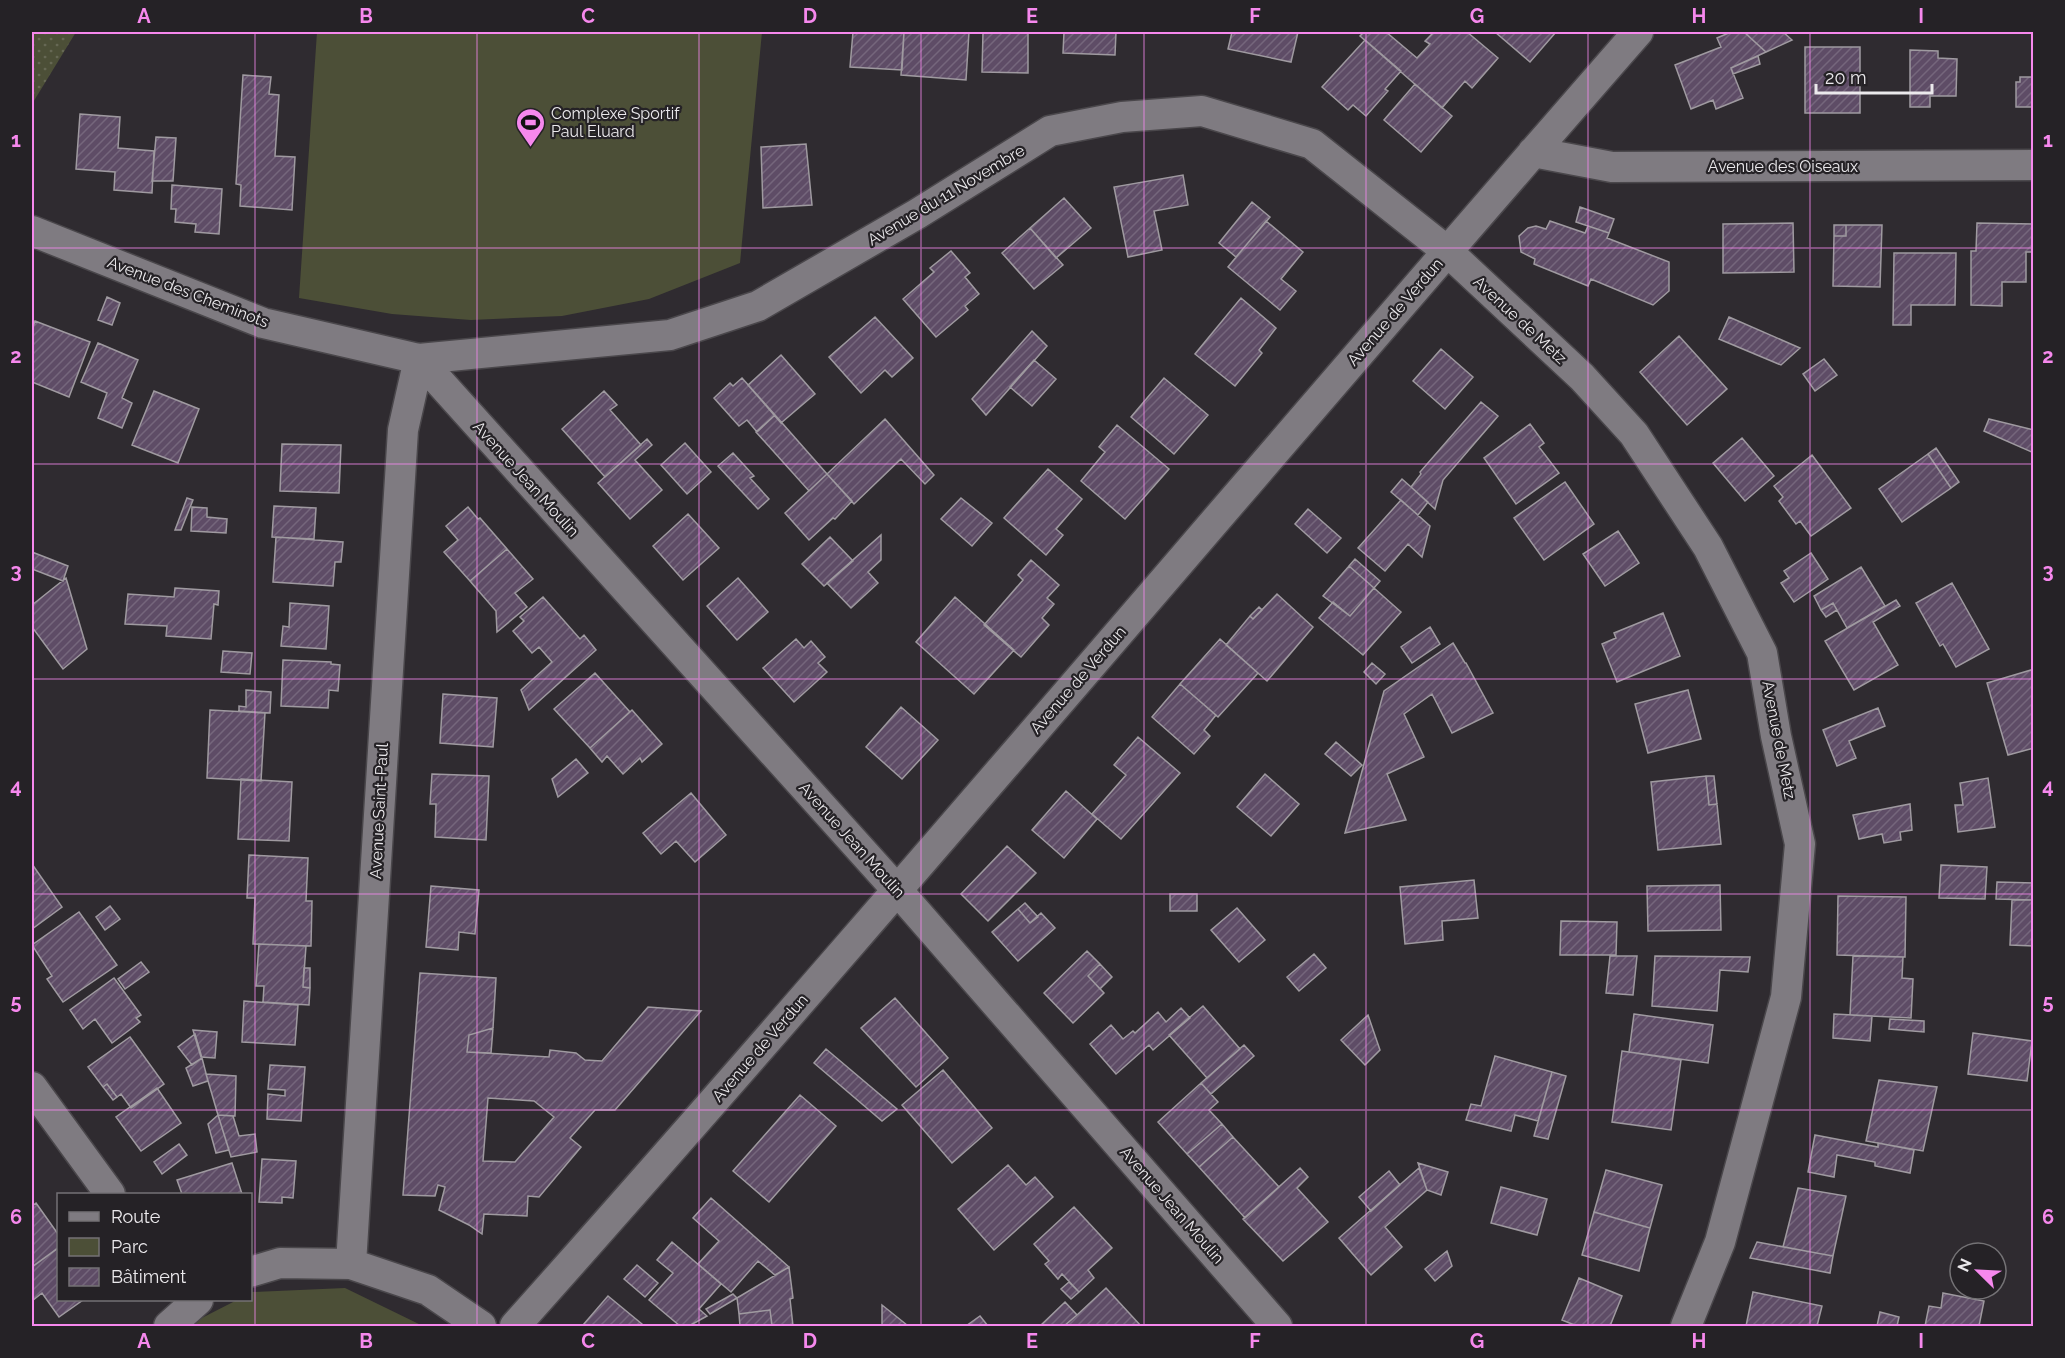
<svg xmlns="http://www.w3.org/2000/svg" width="2065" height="1358" font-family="Raleway,sans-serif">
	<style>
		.grass { fill: url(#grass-dots) }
		.park { fill: #4c4f37 }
		.building { fill: url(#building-hatch); stroke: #9f9aa0; stroke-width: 1.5; fill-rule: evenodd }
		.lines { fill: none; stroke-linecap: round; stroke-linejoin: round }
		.street-casing { stroke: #4a474b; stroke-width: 33 }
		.street { stroke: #7f7b81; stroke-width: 30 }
		.grid { fill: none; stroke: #f688ed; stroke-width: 1.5; stroke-opacity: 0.55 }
		.labels { text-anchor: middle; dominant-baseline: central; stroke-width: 4.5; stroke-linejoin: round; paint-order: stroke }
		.poi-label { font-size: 16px; fill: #ebe9ec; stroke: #252226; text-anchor: start }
		.street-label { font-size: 16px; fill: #ebe9ec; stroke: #252226 }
		.neatline { fill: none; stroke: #f688ed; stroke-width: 2 }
		.grid-label { font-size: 20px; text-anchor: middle; font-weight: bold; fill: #f688ed }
	</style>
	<defs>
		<pattern id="grass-dots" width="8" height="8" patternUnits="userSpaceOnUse" patternTransform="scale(1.5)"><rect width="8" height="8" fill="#4c4f37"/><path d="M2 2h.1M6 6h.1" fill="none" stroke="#666854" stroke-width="1.8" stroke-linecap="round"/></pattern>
		<pattern id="building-hatch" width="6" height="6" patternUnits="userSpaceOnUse" patternTransform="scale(1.5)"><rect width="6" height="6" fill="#5e4c66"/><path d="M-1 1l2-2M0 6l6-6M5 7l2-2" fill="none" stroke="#75667c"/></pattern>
	</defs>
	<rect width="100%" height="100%" fill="#2f2b30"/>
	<!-- grass -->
	<path class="grass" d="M32,32h44l-44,72z"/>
	<!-- park -->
	<path class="park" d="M317,32h445l-22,231 -91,36 -87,17 -91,4 -79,-6 -93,-16z
		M345,1288l78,38h-232l1,-3 45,-23h13l1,-7 1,-1z"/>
	<!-- building -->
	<path class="building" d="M853,32h51l-2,38 -52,-3z
		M904,32h65l-3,48 -65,-5z
		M983,32h45v41l-46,-1z
		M1064,32h52l-1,23 -52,-2z
		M1232,32h66l-7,30 -63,-13z
		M1364,32h22l31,26 13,-14 -5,-3 9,-9h33l31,26 -26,30 -7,-7 -23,27 -82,-72z
		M1495,32h61l-26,30z
		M1731,32h13l22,20 -35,16 12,30 -27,11 -3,-9 -22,9 -16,-44 46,-18 -4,-9z
		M1744,32h39l9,8 -26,12z
		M1365,40l36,31 -16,18 3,2 -22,25 -13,-11 -5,5 -26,-23z
		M1805,47h55v66h-55z
		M1910,50l28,1v7l19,1 -1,37h-26v11h-20z
		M1758,56l2,8 -27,10 -2,-6z
		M243,75l28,2 -2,17 10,1 -4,61 20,1 -3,53 -52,-4 1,-21 -5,-1z
		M2020,77h14v30h-18v-25h4z
		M1415,84l37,32 -31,36 -37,-32z
		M80,114l40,3 -2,31 36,3 -2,42 -38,-3 1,-18 -39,-3z
		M156,137l20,1 -3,43h-21z
		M806,144l6,61 -49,3 -2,-61z
		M1183,175l5,30 -34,6 8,39 -34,7 -14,-70z
		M172,185l50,4 -3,45 -24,-2 1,-8 -21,-2 1,-13h-5z
		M1064,198l27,30 -35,30 -26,-30z
		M1252,202l18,15 -34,40 -17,-14z
		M1580,207l34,12 -5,14 -33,-11z
		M1266,221l37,31 -22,27 15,12 -16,19 -52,-43z
		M1550,221l35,12 3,-7 21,7 -2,5 62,24v29l-16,14 -62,-26 -3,7 -54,-22 1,-5 -14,-7 -2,-16 9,-8 8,-2 10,3z
		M1793,223l1,49 -71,1v-49z
		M1977,223l57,1v28h-8v30h-24v24l-31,-1v-54h5z
		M1834,225h12v11h-12z
		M1846,225h36l-2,62 -47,-1 1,-50h12z
		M1030,228l33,37 -29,24 -32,-36z
		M951,251l19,22 -5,4 14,17 -14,12 3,4 -32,27 -33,-38 31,-27 -4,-4z
		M1894,253h62l-1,52h-44v20h-18z
		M107,297l13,6 -8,22 -14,-5z
		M1241,298l35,30 -17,22 3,3 -27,33 -40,-32z
		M875,317l38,41 -21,19 -7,-7 -24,23 -32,-36z
		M1729,317l71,31 -19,17 -62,-26z
		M35,321l55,21 -21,55 -37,-15v-52z
		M1032,331l15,15 -61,69 -14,-16z
		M1679,336l48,53 -40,36 -47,-53z
		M98,343l40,17 -16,38 10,5 -10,25 -24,-10 9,-25 -26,-11z
		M1441,349l32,28 -28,32 -32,-28z
		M781,355l34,39 -34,29 -33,-38z
		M1824,359l13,16 -22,16 -12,-17z
		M1034,360l22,19 -24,27 -22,-19z
		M742,378l33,37 -18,17 -10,-12 -8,6 -25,-28 16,-15 3,3z
		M1164,378l44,37 -34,39 -43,-37z
		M154,391l45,18 -21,54 -46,-18z
		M604,391l13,14 -7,5 31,35 -36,32 -43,-48z
		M1481,402l17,14 -55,64 -8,29 -24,-22 10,-13 -1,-2z
		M775,415l52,59 -18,17 -53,-59z
		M885,419l49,56 -9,9 -24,-25 -47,45 -27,-30z
		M1989,419l45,11v23l-50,-22z
		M1530,424l14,19 -5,4 20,26 -43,31 -32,-46z
		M1117,425l52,44 -44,50 -44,-38 24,-29 -6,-5z
		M1742,438l32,38 -29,25 -32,-38z
		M647,439l5,6 -17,15 27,30 -32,29 -32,-36z
		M685,443l26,29 -24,22 -26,-29z
		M282,444l59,1 -2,48 -59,-2z
		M1936,448l23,34 -8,6 -23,-34z
		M733,453l21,23 -4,2 19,21 -11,10 -40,-43z
		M1928,454l23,34 -49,34 -23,-33z
		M1812,455l39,53 -40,28 -11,-15 -4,3 -17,-23 4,-4 -9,-11z
		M1048,469l34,30 -26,30 7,6 -17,20 -42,-37z
		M827,474l25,27 -17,18 -2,-1 -24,22 -24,-27z
		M1402,479l26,23 -10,13 -27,-23z
		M1565,482l29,42 -50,36 -30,-42z
		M187,498l6,2 -12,30h-6z
		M961,498l31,25 -20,23 -31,-27z
		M1401,500l29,26 -8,31 -14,-13 -23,27 -27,-23z
		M274,506l42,2 -2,31 -42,-2z
		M192,507l15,1v9l20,2 -1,14 -35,-2z
		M468,507l10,12 2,-1 27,31 -37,32 -26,-29 14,-12 -12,-14z
		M1308,509l33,29 -14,15 -32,-29z
		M688,514l31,34 -36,32 -30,-34z
		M1618,531l21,32 -34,23 -22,-32z
		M881,535v25l-13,12 10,11 -27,25 -24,-25z
		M276,537l67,5 -2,20h-6l-2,24 -60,-4z
		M830,537l23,24 -29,25 -22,-22z
		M507,549l26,30 -18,14 12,14 -30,25 -1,-21 -26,-30z
		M32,552l36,14 -5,15 -31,-12z
		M1811,553l17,26 -34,23 -13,-19 8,-5 -5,-7z
		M1355,559l25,22 -6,7 -25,-22z
		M1031,560l28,25 -12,13 7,6 -12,14 7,7 -28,32 -37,-32 39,-45 -5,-5z
		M1349,566l25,22 -24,28 -27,-20z
		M1861,567l24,39 -38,22 -14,-25 -12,7 -7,-14z
		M66,578l21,71 -24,20 -31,-42v-22z
		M738,578l30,34 -31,28 -30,-34z
		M1952,583l37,66 -33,18 -13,-23 -3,2 -24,-43z
		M175,588l44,3 -1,14 -4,-1 -3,35 -45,-3 1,-10 -42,-2 3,-30 46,3z
		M1374,588l27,24 -38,43 -44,-37 14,-16 17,14z
		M1277,594l36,33 -46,54 -41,-36 24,-29 3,3z
		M543,597l37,42 4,-4 12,15 -67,60 -8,-20 31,-28 -13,-15 -7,6 -19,-22 11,-10 -4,-4z
		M955,597l59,53 -40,44 -58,-52z
		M1896,600l4,6 -27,16 25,43 -44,25 -29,-49z
		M290,603l39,3 -3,43 -45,-3 2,-20 6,1z
		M1833,603l4,7 -11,7 -5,-7z
		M1259,607l3,3 -9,9 -3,-3z
		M1663,613l17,43 -63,26 -15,-38 14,-6 -2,-5z
		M1430,627l10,17 -28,19 -11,-16z
		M796,639l8,9 7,-7 14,16 -7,6 9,9 -33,30 -31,-34z
		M1220,639l38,34 -40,44 -38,-33z
		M1453,643l12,20h1l27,50 -41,20 -20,-39 -28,20 20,43 -37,17 19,46 -61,13 39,-142z
		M223,651l29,2 -2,21 -29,-2z
		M283,660l48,2v2l9,1 -2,26 -9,-1 -1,18 -47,-2z
		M1372,663l13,11 -9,10 -12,-12z
		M2031,670l3,7v71l-26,7 -21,-72z
		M595,673l35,39 -40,36 -36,-39z
		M1180,684l36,31 -12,15 6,6 -16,18 -42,-37z
		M246,690l25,2 -1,21 -31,-2v-5l7,1z
		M1688,690l13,49 -53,14 -13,-49z
		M443,694l54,4 -4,49 -53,-4z
		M901,707l37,33 -36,39 -36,-32z
		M1878,708l7,18 -36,15 7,17 -19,8 -14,-36z
		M210,710l55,3 -4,68 -54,-3z
		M632,710l30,34 -20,18 -2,-4 -17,16 -16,-18 -5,6 -12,-14z
		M1138,737l42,36 -59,66 -29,-25 34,-39 -12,-10z
		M1336,742l26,23 -11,11 -26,-22z
		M576,759l12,14 -30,24 -6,-18z
		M432,774l57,2 -3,64 -51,-3 1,-33h-6z
		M1265,774l34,30 -28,32 -34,-29z
		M1706,776l3,29 8,-1 4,40 -63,6 -7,-68z
		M1706,776h8l3,28 -8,1z
		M1988,778l7,49 -37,5 -3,-27h8l-3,-22z
		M241,779l51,3 -3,59 -51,-2z
		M1066,791l31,28 -33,39 -32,-28z
		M691,793l35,42 -31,27 -19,-21 -15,13 -18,-21z
		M1910,804l2,26 -12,2 1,8 -17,3 -2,-9 -23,5 -6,-24z
		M1007,846l29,27 -48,48 -27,-27z
		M249,855l59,3 -2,43h6l-1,45 -58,-2 2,-46h-8z
		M32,864l30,43 -30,22z
		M1941,865l46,2 -2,32 -46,-1z
		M1474,880l4,38 -36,3 1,19 -38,4 -5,-57z
		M1997,882l37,1v17l-38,-1z
		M1720,885l1,45 -73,1 -1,-45z
		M431,886l48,4 -4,44 -16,-2 -1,18 -32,-3z
		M1170,894h27v17h-27z
		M1838,896l68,1 -1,60 -68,-2z
		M2012,900h22v46l-24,-1z
		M1025,903l13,14 -8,6 -12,-14z
		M110,906l10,13 -15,11 -9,-13z
		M1237,908l28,32 -26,22 -28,-32z
		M1018,909l12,14 11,-10 14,15 -37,33 -26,-29z
		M79,912l38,53 -54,37 -16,-23 5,-3 -20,-31z
		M1561,921l56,1 -1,33h-56z
		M259,944l47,2 -3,41 7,1 -1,17 -46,-3 1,-16h-8z
		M1087,951l13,13 -12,12 16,17 -31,30 -29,-30z
		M1314,954l12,14 -27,23 -12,-14z
		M1610,956h27l-4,39 -27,-2z
		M1655,956l95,1 -2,15 -28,-2 -3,41 -65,-5z
		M1853,956l50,1 -1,21 11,1 -2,39 -61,-3z
		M141,962l8,10 -24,17 -7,-10z
		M1100,964l12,13 -12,12 -12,-13z
		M304,968h6v20l-7,-1z
		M420,973l76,5 -3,50 -24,7 -2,17 82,5 1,-7 26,3 9,7 17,1 46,-54 53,4 -86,99h-20l-25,28 11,9 -42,50 -11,-1 -1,20 -43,-2 -2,20 -13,-9 -30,-15 6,-23 -7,-2 -3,11 -32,-1zM488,1098l46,3 20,16 -39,45 -32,-1z
		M114,978l27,37 -5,3 4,4 -28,21 -17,-24 -12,10 -13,-19z
		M895,998l53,60 -32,29 -55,-59z
		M244,1001l54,4 -3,40 -53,-3z
		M1203,1006l37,43 -33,29 -38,-43z
		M1181,1008l9,10 -37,32 -4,-5 -33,29 -26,-30 21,-19 12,14 10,-8 2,2 23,-21 8,10z
		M1634,1014l79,11 -5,38 -79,-11z
		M1834,1014l38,2 -2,25 -37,-3z
		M1368,1015l12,35 -15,15 -24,-25z
		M1890,1019l34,2v11l-35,-3z
		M493,1028l-2,25 -24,-1 2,-17z
		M193,1030l24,2 -2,26 -14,-1z
		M1973,1033l59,8 -5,40 -59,-7z
		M195,1034l7,24 -10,7 -14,-18z
		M130,1037l34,47 -33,24 -10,-14 -4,3 -10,-13 -4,3 -15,-20z
		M1244,1045l10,11 -43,38 -10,-11z
		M826,1049l71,60 -15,12 -68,-58z
		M1622,1051l59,9 -10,70 -59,-8z
		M1495,1056l57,16 -14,49 -23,-6 -4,16 -45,-11 5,-16 10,2z
		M202,1058l6,23 -15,5 -7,-18z
		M270,1065l35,2 -4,54 -34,-2 1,-25 17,2v-6l-17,-1z
		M943,1070l49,58 -40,35 -50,-58z
		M1552,1072l14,4 -18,63 -14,-3z
		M206,1074l30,2 -1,40 -17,-1z
		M1879,1080l58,7 -14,64 -57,-10z
		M1201,1083l17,19 -9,8 13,14 -35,30 -29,-32z
		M107,1084l10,13 -4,3 -10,-13z
		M157,1088l24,35 -40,28 -25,-34z
		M800,1095l36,31 -67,76 -36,-31z
		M218,1115l15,1 6,20 16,-2 2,18 -26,5z
		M218,1115l11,35 -13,3 -8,-29z
		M1222,1124l11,13 -34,30 -12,-13z
		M1815,1135l63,12v-4l36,7 -4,23 -35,-7v-4l-38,-7 -3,22 -26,-5z
		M1233,1137l46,50 -34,31 -46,-51z
		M179,1144l8,11 -25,19 -8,-12z
		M262,1159l34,2 -3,37 -11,-1v6l-23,-1z
		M232,1163l10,31h-60l-5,-14z
		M1418,1163l30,9 -7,23 -14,-5z
		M1008,1165l18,20 9,-8 18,20 -59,53 -36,-41z
		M1300,1168l8,9 -11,11 31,34 -45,39 -40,-42z
		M1419,1168l8,22 -42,37 17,20 -31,28 -32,-37z
		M1606,1170l56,15 -12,43 -56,-16z
		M1389,1171l11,14 -29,26 -12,-14z
		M1501,1187l46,12 -10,36 -46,-12z
		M1798,1188l48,8 -13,60 -50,-9z
		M711,1198l78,69 -14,8 -17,-14 -27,31 -33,-28 21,-23 -26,-23z
		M36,1203l22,31v14l-26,19v-61z
		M1074,1207l38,41 -24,22 6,8 -15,14 -17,-18 -4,5 -13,-15 4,-3 -15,-17z
		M1594,1212l56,16 -11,43 -57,-16z
		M672,1242l49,42 -22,25 8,7 -18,10h-9l-31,-26 24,-27 -16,-13z
		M1757,1242l76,14 -3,17 -80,-15z
		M58,1248v52h25l-24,17 -17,-24 -10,8v-34z
		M1447,1251l5,15 -17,15 -10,-12z
		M637,1265l21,18 -13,14 -21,-18z
		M789,1267l4,31 -3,1 3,27h-21l-2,-16 -31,4 -2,-16z
		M1579,1278l43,18 -12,30h-33l-15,-6z
		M1069,1282l10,10 -8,7 -10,-10z
		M1106,1288l35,38h-77l13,-11z
		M1753,1292l69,14 -5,20h-71z
		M1943,1293l41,8 -5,25h-54l4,-20 12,2z
		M733,1294l4,4 -27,16 -4,-5z
		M608,1296l34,28 -2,2h-55l-2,-1z
		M1065,1302l12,13 -13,11h-24z
		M882,1305l25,20 -25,1z
		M770,1310l2,15 -32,1 -1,-12z
		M1880,1312l19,5 -2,9h-20z
		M980,1316l8,10h-22z"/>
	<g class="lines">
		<defs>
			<path id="street" d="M1533,152l79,15 422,-2
				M32,231l231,92 156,36 251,-24 88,-29 159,-92 133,-83 72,-14 80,-6 110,33 135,107 135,126 52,57 74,113 54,106 14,83 24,108 -14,153 -66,245 -34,84
				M419,359l479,532 379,435
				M32,1087l78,107
				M351,1264l52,-834 16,-71
				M250,1272l30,-9 71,1 77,26 53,36
				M169,1326l29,-26
				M515,1326c380,-426 747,-864 1123,-1294"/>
		</defs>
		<!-- street casing -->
		<use href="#street" class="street-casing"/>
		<!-- street -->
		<use href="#street" class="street"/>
	</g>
	<!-- grid -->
	<path class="grid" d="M255,32v1294M477,32v1294M699,32v1294M921,32v1294M1144,32v1294M1366,32v1294M1588,32v1294M1810,32v1294M32,248h2002M32,464h2002M32,679h2002M32,894h2002M32,1110h2002"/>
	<!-- icons -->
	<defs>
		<symbol id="stadium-pin" viewBox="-11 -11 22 30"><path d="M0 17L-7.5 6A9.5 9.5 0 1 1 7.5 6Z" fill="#f688ed" stroke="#252226"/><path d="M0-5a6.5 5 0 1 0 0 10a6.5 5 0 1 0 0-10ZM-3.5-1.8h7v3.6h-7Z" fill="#111"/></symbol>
	</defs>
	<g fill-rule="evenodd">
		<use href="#stadium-pin" x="514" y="106" width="33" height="45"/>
	</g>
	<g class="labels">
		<!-- poi labels -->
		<g class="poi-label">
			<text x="551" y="113">Complexe Sportif<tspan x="551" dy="18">Paul Eluard</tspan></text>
		</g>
		<!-- street labels -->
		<g class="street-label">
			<text x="1783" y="166">Avenue des Oiseaux</text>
			<text transform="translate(946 195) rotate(-31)">Avenue du 11 Novembre</text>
			<text transform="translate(188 292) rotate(21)">Avenue des Cheminots</text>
			<text transform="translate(1395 312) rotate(-49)">Avenue de Verdun</text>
			<text transform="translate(1520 320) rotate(43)">Avenue de Metz</text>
			<text transform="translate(526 479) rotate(48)">Avenue Jean Moulin</text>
			<text transform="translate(1078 680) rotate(-49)">Avenue de Verdun</text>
			<text transform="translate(1779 740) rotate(79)">Avenue de Metz</text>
			<text transform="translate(379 811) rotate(-87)">Avenue Saint-Paul</text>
			<text transform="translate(852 840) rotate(48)">Avenue Jean Moulin</text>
			<text transform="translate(760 1048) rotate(-49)">Avenue de Verdun</text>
			<text transform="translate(1172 1205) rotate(49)">Avenue Jean Moulin</text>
		</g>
	</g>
	<!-- border -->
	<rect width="2065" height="1358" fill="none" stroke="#252226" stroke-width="66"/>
	<!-- legend -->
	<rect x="57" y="1193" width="195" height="108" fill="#252226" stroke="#747275" stroke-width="1.5"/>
	<rect x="69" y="1212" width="30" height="9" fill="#7f7b81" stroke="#747275" stroke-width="1.5"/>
	<text x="111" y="1223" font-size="18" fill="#ebe9ec">Route</text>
	<rect x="69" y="1238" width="30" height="18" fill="#4c4f37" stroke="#747275" stroke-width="1.5"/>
	<text x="111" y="1253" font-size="18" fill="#ebe9ec">Parc</text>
	<rect x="69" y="1268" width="30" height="18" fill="url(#building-hatch)" stroke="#747275" stroke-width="1.5"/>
	<text x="111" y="1283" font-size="18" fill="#ebe9ec">Bâtiment</text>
	<!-- north arrow -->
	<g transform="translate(1978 1271) rotate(294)"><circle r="28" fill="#252226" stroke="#747275" stroke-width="1.5"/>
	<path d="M0-4.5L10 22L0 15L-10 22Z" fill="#f688ed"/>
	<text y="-9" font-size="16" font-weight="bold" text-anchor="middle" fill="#ebe9ec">N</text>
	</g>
	<!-- scale -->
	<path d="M1816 84v9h116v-9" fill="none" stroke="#ebe9ec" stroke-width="3"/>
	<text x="1825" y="84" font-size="18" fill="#ebe9ec" stroke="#252226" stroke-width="4.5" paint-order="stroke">20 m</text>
	<rect x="33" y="33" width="1999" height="1292" class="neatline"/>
	<g class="grid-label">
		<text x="144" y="23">A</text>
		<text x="366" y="23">B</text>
		<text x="588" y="23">C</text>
		<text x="810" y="23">D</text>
		<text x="1032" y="23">E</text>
		<text x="1255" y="23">F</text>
		<text x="1477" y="23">G</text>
		<text x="1699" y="23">H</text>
		<text x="1921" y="23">I</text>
		<text x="16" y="147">1</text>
		<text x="2048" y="147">1</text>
		<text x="16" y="363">2</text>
		<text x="2048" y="363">2</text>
		<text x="16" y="578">3</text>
		<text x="2048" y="578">3</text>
		<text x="16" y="793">4</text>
		<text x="2048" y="793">4</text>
		<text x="16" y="1009">5</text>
		<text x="2048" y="1009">5</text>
		<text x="16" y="1224">6</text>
		<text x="2048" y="1224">6</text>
		<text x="144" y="1348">A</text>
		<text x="366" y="1348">B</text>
		<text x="588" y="1348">C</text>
		<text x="810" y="1348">D</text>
		<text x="1032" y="1348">E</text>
		<text x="1255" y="1348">F</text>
		<text x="1477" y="1348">G</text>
		<text x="1699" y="1348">H</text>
		<text x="1921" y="1348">I</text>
	</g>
</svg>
